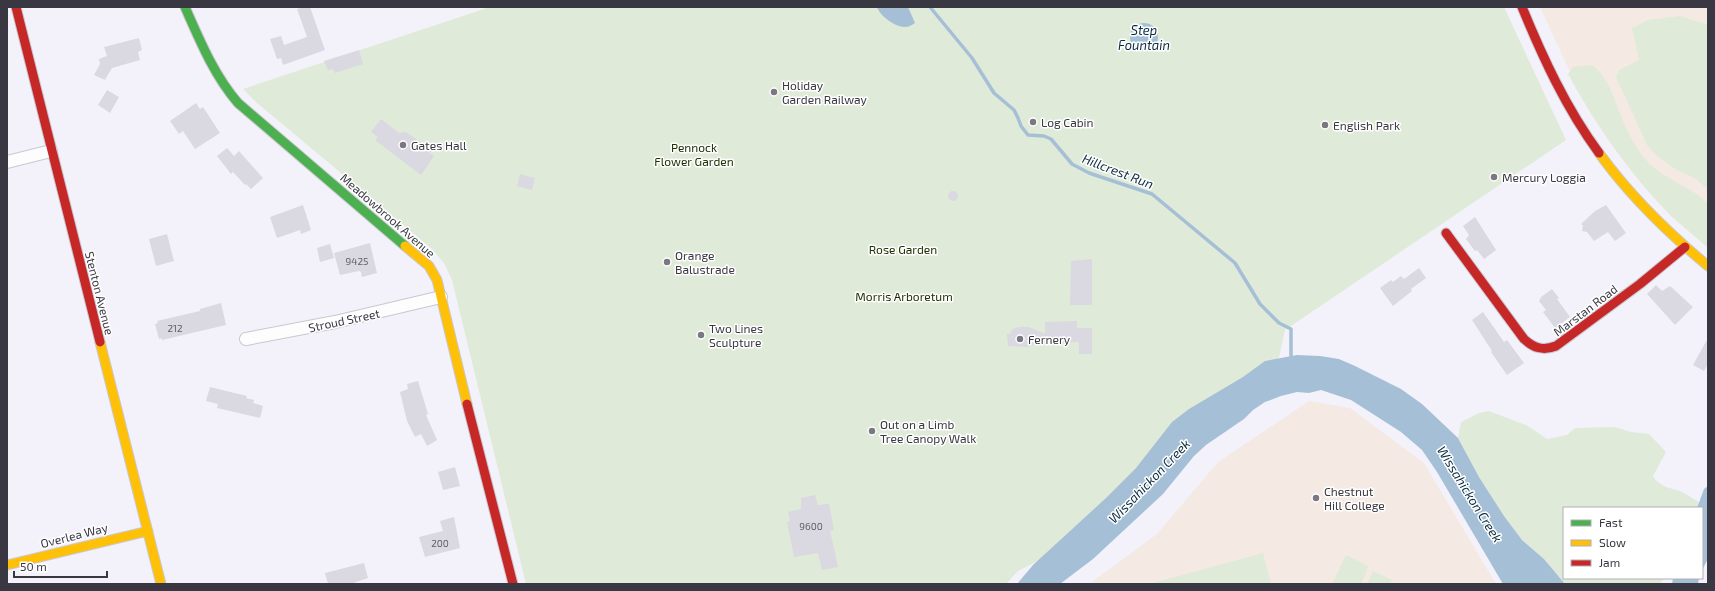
<svg xmlns="http://www.w3.org/2000/svg" width="1715" height="591" font-family="'Exo 2',sans-serif">
	<style>
		.education { fill: #f4eae3 }
		.green { fill: #e0ead8 }
		.water { fill: #a5c0d6 }
		.lines { fill: none; stroke-linecap: round; stroke-linejoin: round }
		.stream { stroke: #a5c0d6; stroke-width: 3.5 }
		.building { fill: #dad8e0 }
		.street-casing { stroke: #c9c8d0; stroke-width: 14 }
		.fast-casing { stroke: #c9c8d0; stroke-width: 11 }
		.slow-casing { stroke: #c9c8d0; stroke-width: 11 }
		.jam-casing { stroke: #c9c8d0; stroke-width: 11 }
		.street { stroke: #fdfdfe; stroke-width: 12 }
		.fast { stroke: #4caf50; stroke-width: 9 }
		.slow { stroke: #ffc107; stroke-width: 9 }
		.jam { stroke: #c62828; stroke-width: 9 }
		.poi-dot { fill: #7a7882; stroke: #fff; stroke-width: 1.5 }
		.labels { text-anchor: middle; dominant-baseline: central; stroke-width: 3; stroke-linejoin: round; paint-order: stroke }
		.number-label { font-size: 10px; fill: #615f69 }
		.poi-label { font-size: 12px; fill: #393741; stroke: #fff; text-anchor: start }
		.park-label { font-size: 12px; fill: #203103; stroke: #fff }
		.street-label { font-size: 12px; fill: #393741; stroke: #fff }
		.water-label { font-size: 13px; font-style: italic; fill: #0a2c40; stroke: #fff }
	</style>
	<rect width="100%" height="100%" fill="#f3f2fa"/>
	<!-- education -->
	<path class="education" d="M1540,7h168v233l-134,-159z
		M1309,401l41,7 74,55 72,121h-407l68,-50 61,-72z"/>
	<!-- green -->
	<path class="green" d="M490,7h1014l62,133 -281,190 -6,28 -182,173 -79,40 -12,13h-480l-74,-304 -8,-17 -12,-14 -175,-146 -14,-14z
		M1680,16l28,9v164l-14,-11 -17,-8 -19,-13 -11,-12 -31,-68 3,-7 20,-10 -7,-32 16,-8z
		M1592,65c17,12 23,37 31,56 5,12 14,29 23,39 17,20 45,25 62,44v44c-12,-11 -25,-21 -37,-32 -41,-42 -75,-90 -103,-142l5,-7z
		M1489,411l39,15 19,13 20,-4 8,-7 40,-1 16,5 18,2 17,18 -13,24c6,11 18,12 29,16 6,3 11,7 17,10l-2,6h-133v70h100l-4,6h-95l-21,-25 -22,-19 -18,-24 -25,-39 -21,-39 3,-16 18,-9z
		M1263,553l8,31h-122z
		M1346,555l23,11 -8,18h-29z
		M1373,571l19,9 -2,4h-23z"/>
	<!-- water -->
	<path class="water" d="M877,7h31l7,16c-3,2 -6,4 -10,4 -10,0 -25,-11 -28,-20z
		M1130 37a14 14 0 1 1 28 0a14 14 0 1 1-28 0Z
		M1297,355l23,1 19,3 16,7 46,23 21,15 36,34 21,39 25,39 18,24 22,19 21,25h-62l-66,-112 -15,-22 -21,-18 -50,-32 -30,-10 -12,3 -12,-1 -16,4 -16,6 -12,8 -9,9 -38,26 -12,11 -31,38 -70,65 -33,25h-43l16,-19 73,-67 30,-30 36,-46 17,-13 54,-32 22,-16z
		M1708,486v73l-6,11v-62h-5l7,-19z
		M1673,578h26l-1,6h-26z"/>
	<g class="lines">
		<!-- stream -->
		<path class="stream" d="M930,7l42,51 22,35 20,17 4,8 3,8 7,9 16,1 7,3 21,25 17,9 63,21 83,69 25,41 19,19 12,6v29"/>
	</g>
	<!-- building -->
	<path class="building" d="M304,7h6l15,43 -42,15 -2,-7 -4,1 -7,-20 11,-3 3,9 23,-8 -10,-28z
		M139,38l3,12 -4,2 2,8 -28,8 -7,12 -11,-5 6,-11 -1,-5 8,-3 -3,-9z
		M359,50l4,14 -28,9 -2,-4 -5,1 -4,-9z
		M107,90l12,7 -9,16 -12,-8z
		M196,103l4,6 3,-2 17,26 -25,16 -12,-18 -4,3 -9,-13z
		M381,119l18,14 7,-1 26,18 -3,3 5,3 -13,19 -46,-35 3,-3 -7,-5z
		M227,148l7,8 5,-5 24,27 -12,11 -5,-5 -1,1 -12,-13 -2,2 -14,-18z
		M520,174l15,4 -3,12 -15,-4z
		M948 196a5 5 0 1 1 10 0a5 5 0 1 1-10 0Z
		M303,205l8,25 -10,4 -1,-4 -23,8 -7,-21z
		M1606,205l20,28 -11,8 -7,-9 -14,9 -7,-9 -5,-1 1,-5 -2,-2 14,-13z
		M1475,217l21,33 -12,9 -7,-9 -2,1 -9,-12 3,-4 -6,-9z
		M167,234l7,27 -18,5 -7,-27z
		M370,243l7,30 -15,4 -1,-5 -2,-1 -19,4 -6,-22z
		M330,244l4,14 -14,4 -3,-14z
		M1092,259v46h-22l1,-44z
		M1419,268l7,10 -15,11 1,2 -19,15 -13,-18 11,-8 2,2 8,-6 3,3z
		M1656,285l6,6 8,-5 23,21 -18,18 -28,-31z
		M1552,289l7,9 -2,1 13,18 -15,11 -12,-16 3,-2 -7,-9 2,-4z
		M221,303l5,22 -64,15 -1,-2 -2,1 -4,-15 3,-1 -1,-2 43,-10v-2z
		M1483,312l21,30 3,-2 17,23 -17,12 -16,-23 1,-1 -20,-31z
		M1077,321v7h15v26h-13v-12l-43,1 -8,4 -20,-1 -1,-12h3l3,-5 6,-2h10l16,7v-12z
		M1708,338v26l-4,7 -11,-6z
		M418,381l10,33 -2,1 11,25 -10,6 -6,-12 -6,3 -8,-16 -7,-29 8,-3 -1,-5z
		M210,387l37,9 -1,2 8,2 -1,3 10,3 -3,12 -43,-10 1,-4 -12,-3z
		M455,467l5,19 -17,4 -5,-18z
		M815,495l3,10 11,-1 5,26 -4,1 8,36 -16,3 -4,-17 -24,4 -7,-35 3,-1 -2,-9 13,-3v-11z
		M454,517l6,31 -35,9 -6,-20 24,-6 -3,-10z
		M364,563l4,15 -18,6h-22l-3,-11z"/>
	<g class="lines">
		<defs>
			<path id="street" d="M7,162l44,-11
				M246,339l89,-17 106,-25"/>
			<path id="fast" d="M185,7c15,34 29,68 53,96l167,143"/>
			<path id="slow" d="M1599,153c31,43 68,79 109,113
				M405,246l24,20 8,14 30,124
				M100,342l61,242
				M7,565l141,-34"/>
			<path id="jam" d="M16,7l84,335
				M1522,7c21,51 44,101 77,146
				M1446,233l78,106c10,9 19,12 32,7l84,-62 45,-37
				M467,404l46,180"/>
		</defs>
		<!-- street casing -->
		<use href="#street" class="street-casing"/>
		<!-- fast casing -->
		<use href="#fast" class="fast-casing"/>
		<!-- slow casing -->
		<use href="#slow" class="slow-casing"/>
		<!-- jam casing -->
		<use href="#jam" class="jam-casing"/>
		<!-- street -->
		<use href="#street" class="street"/>
		<!-- fast -->
		<use href="#fast" class="fast"/>
		<!-- slow -->
		<use href="#slow" class="slow"/>
		<!-- jam -->
		<use href="#jam" class="jam"/>
	</g>
	<!-- markers -->
	<g class="poi-dot">
		<circle cx="774" cy="92" r="4"/>
		<circle cx="1033" cy="122" r="4"/>
		<circle cx="1325" cy="125" r="4"/>
		<circle cx="403" cy="145" r="4"/>
		<circle cx="1494" cy="177" r="4"/>
		<circle cx="667" cy="262" r="4"/>
		<circle cx="701" cy="335" r="4"/>
		<circle cx="1020" cy="339" r="4"/>
		<circle cx="872" cy="431" r="4"/>
		<circle cx="1316" cy="498" r="4"/>
	</g>
	<g class="labels">
		<!-- number labels -->
		<g class="number-label">
			<text x="357" y="261">9425</text>
			<text x="175" y="328">212</text>
			<text x="811" y="526">9600</text>
			<text x="440" y="543">200</text>
		</g>
		<!-- poi labels -->
		<g class="poi-label">
			<text x="782" y="85">Holiday<tspan x="782" dy="14">Garden Railway</tspan></text>
			<text x="1041" y="122">Log Cabin</text>
			<text x="1333" y="125">English Park</text>
			<text x="411" y="145">Gates Hall</text>
			<text x="1502" y="177">Mercury Loggia</text>
			<text x="675" y="255">Orange<tspan x="675" dy="14">Balustrade</tspan></text>
			<text x="709" y="328">Two Lines<tspan x="709" dy="14">Sculpture</tspan></text>
			<text x="1028" y="339">Fernery</text>
			<text x="880" y="424">Out on a Limb<tspan x="880" dy="14">Tree Canopy Walk</tspan></text>
			<text x="1324" y="491">Chestnut<tspan x="1324" dy="14">Hill College</tspan></text>
		</g>
		<!-- park labels -->
		<g class="park-label">
			<text x="694" y="147">Pennock<tspan x="694" dy="14">Flower Garden</tspan></text>
			<text x="903" y="249">Rose Garden</text>
			<text x="904" y="296">Morris Arboretum</text>
		</g>
		<!-- street labels -->
		<g class="street-label">
			<text transform="translate(388 215) rotate(41)">Meadowbrook Avenue</text>
			<text transform="translate(100 293) rotate(76)">Stenton Avenue</text>
			<text transform="translate(1585 310) rotate(-37)">Marstan Road</text>
			<text transform="translate(344 320) rotate(-12)">Stroud Street</text>
			<text transform="translate(74 535) rotate(-14)">Overlea Way</text>
		</g>
		<!-- water labels -->
		<g class="water-label">
			<text x="1144" y="30">Step<tspan x="1144" dy="15">Fountain</tspan></text>
			<text transform="translate(1118 171) rotate(21)">Hillcrest Run</text>
			<text transform="translate(1149 481) rotate(-46)">Wissahickon Creek</text>
			<text transform="translate(1470 494) rotate(58)">Wissahickon Creek</text>
		</g>
	</g>
	<!-- border -->
	<rect width="1715" height="591" fill="none" stroke="#393741" stroke-width="16"/>
	<!-- legend -->
	<rect x="1563" y="507" width="140" height="72" fill="#ffffff" stroke="#b0afb3"/>
	<rect x="1571" y="520" width="20" height="6" fill="#4caf50" stroke="#b0afb3"/>
	<text x="1599" y="527" font-size="12" fill="#393741">Fast</text>
	<rect x="1571" y="540" width="20" height="6" fill="#ffc107" stroke="#b0afb3"/>
	<text x="1599" y="547" font-size="12" fill="#393741">Slow</text>
	<rect x="1571" y="560" width="20" height="6" fill="#c62828" stroke="#b0afb3"/>
	<text x="1599" y="567" font-size="12" fill="#393741">Jam</text>
	<!-- scale -->
	<path d="M14 571v6h93v-6" fill="none" stroke="#393741" stroke-width="2"/>
	<text x="20" y="571" font-size="12" fill="#393741" stroke="#ffffff" stroke-width="3" paint-order="stroke">50 m</text>
</svg>
